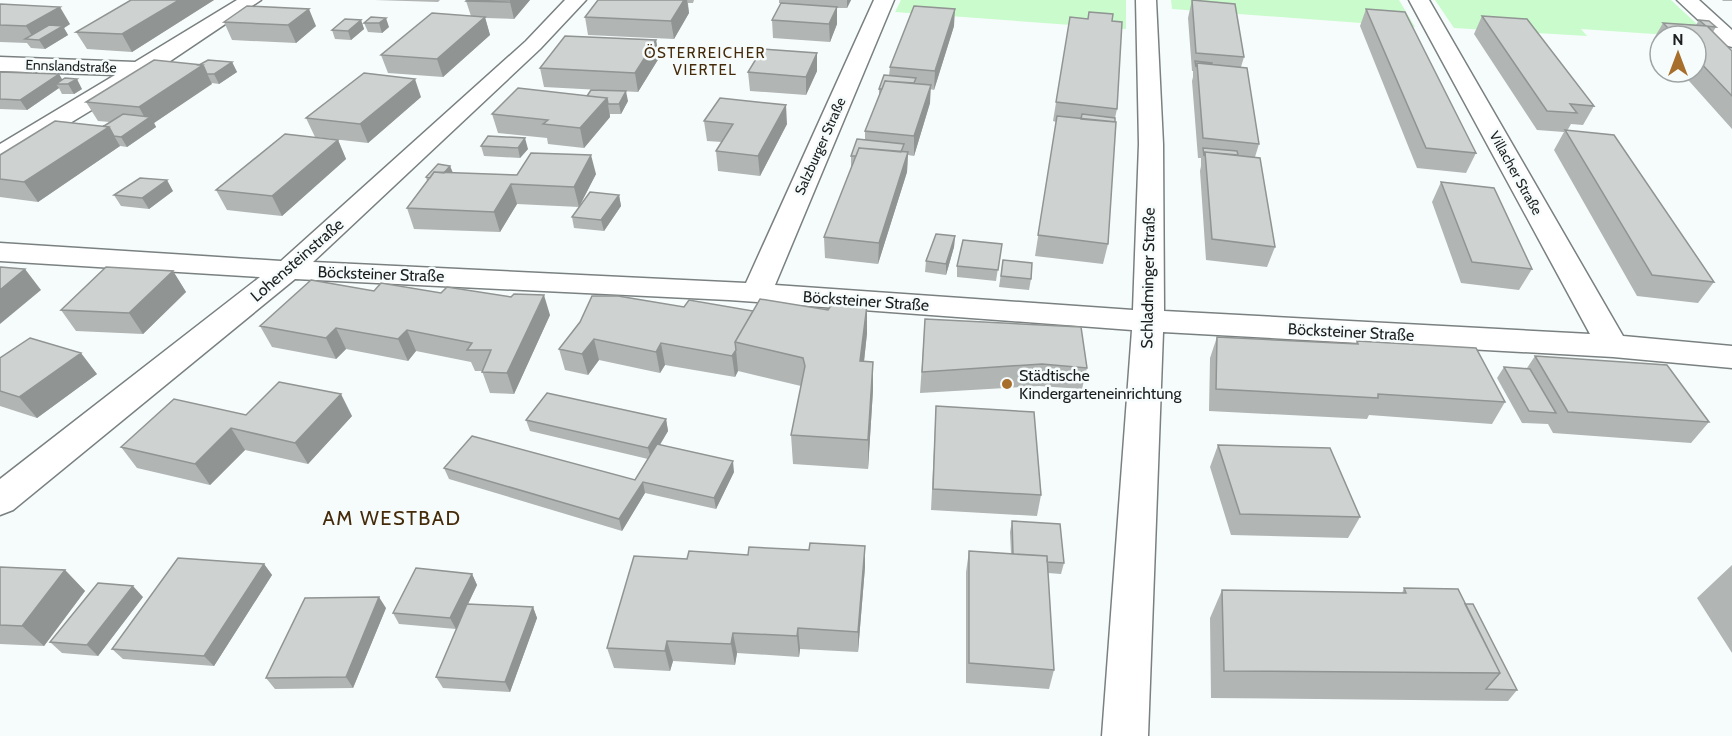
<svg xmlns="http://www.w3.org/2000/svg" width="1732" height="736" font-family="Cabin,sans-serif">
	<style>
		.green { fill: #cafbcc }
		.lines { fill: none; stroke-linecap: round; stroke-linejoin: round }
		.minor-casing { stroke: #7a8080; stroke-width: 3 }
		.minor { fill: #fff; fill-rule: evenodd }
		.wall { fill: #b1b5b4 }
		.shaded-wall { fill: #909492 }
		.building { fill: #ced3d1; stroke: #909492; stroke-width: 1.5 }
		.poi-dot { fill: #a76e2c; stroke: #f6fcfc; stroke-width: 2 }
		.labels { text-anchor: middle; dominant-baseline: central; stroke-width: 5; stroke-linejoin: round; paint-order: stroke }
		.far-street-label { font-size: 14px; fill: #1c1e1f; stroke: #f6fcfc }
		.far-neighbourhood-label { font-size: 15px; letter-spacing: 1.5px; fill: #462b0b; stroke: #f6fcfc }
		.street-label { font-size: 16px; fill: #1c1e1f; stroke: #f6fcfc }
		.poi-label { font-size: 16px; fill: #1c1e1f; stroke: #f6fcfc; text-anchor: start }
		.quarter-label { font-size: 20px; letter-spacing: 1.5px; fill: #462b0b; stroke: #f6fcfc }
	</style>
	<rect width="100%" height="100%" fill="#f6fcfc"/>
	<!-- green -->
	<path class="green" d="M901,0h225v29l-231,-17z
		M1171,0h228l16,27 -243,-18z
		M1435,0h236l41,38 -131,-9 6,7 -133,-8z"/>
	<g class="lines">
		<defs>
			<path id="minor" d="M237,0h24l-110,74 -142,86 -9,3v-19l115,-69 -115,-4v-14l135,5z
				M565,0h21l-46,49 -227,213 433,21 128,-283h20l-119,285 358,25 6,-166 -3,-144h20l7,144 1,167 426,23 -181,-334h20l194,336 109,10v22l-119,-11 -450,-25 -15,404h-46l30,-406 -403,-30 -434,-21 -282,231 -13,5v-36l260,-202 -260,-16v-18l281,18 245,-220z
				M1677,0h22l33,30v17l-7,-2z"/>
		</defs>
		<!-- minor casing -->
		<use href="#minor" class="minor-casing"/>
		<!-- minor -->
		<use href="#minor" class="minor"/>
	</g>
	<!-- wall -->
	<path class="wall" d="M131,0h83l-82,52 -45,-3 -11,-17z
		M375,0h65l-2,2z
		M530,0l-16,19 -29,-1 5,17 -47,42 -55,-4 -7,-18 90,-39 -5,-15z
		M598,0h96l-1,3h-5l1,10 -15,26 -86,-4 -3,-18z
		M779,0h72l-4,8h-10v16l-7,18 -57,-4 -1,-18 13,-16 -6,-1z
		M1192,0l52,57 -3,10 18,77 -4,13 20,90 -8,20 -61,-7 -6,-89 1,-5v-8h-3l-6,-77 1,-4v-6h-1l-4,-53z
		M1722,0h10v1h-9z
		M0,4l70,20 -6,4 4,7 -23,14 -14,-1 -4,-5 -27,-1z
		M1366,9l110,144 -10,20 -49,-5 -57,-142z
		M1482,16l112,90 -11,19 -12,-1 -4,7 147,151 -16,21 -61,-7 -83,-146 10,-18 -27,-2 -63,-96z
		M371,17l18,10 -7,6 -14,-1 -4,-9z
		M1070,17l42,4 5,88 -2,9 -7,126 -5,20 -68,-8 21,-134 -3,-1z
		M361,20l3,9 -13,11 -16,-1 -3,-9z
		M1699,20l17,7 -3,5 19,19v78l-51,-57h15v-36h-36v12l-7,-8 10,-17 33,2z
		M224,22l92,4 -20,17 -64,-3z
		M954,26l-20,64 -4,-1v14l-16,53 -6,-1 -1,17 -29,92 -53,-6 -1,-21 28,-71h-1v-10l14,-16v-9l14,-35v-7l10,-13 1,-9z
		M656,40l3,18 -21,34 -94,-5 -4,-19z
		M817,53v18l-11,24 -56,-4 -2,-19z
		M232,62l5,10 -18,12 -7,-1 -58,40 2,4 -29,20 -7,-1 -82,56 -38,-5v-42l104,-29 6,-4 -12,-1 -12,-19 113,-37z
		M0,72l59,2 3,6 20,9 -8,5h-12l-3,-6 -32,22 -27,-1z
		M421,97l-53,46 -53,-6 -9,-19z
		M628,101l-7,13h-11v3l-26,31 -36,-4 -1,-6 -49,-5 -6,-19z
		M704,121l83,3 -27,52 -42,-5 -2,-20 6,-9 -15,-1z
		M338,140l8,19 -64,57 -55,-6 -11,-20z
		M481,146l47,3 -8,9 -36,-2z
		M450,166l3,7 64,2 79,-1 -17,33 -62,-3 -17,28 -86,-3 -7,-21 20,-27 -1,-4z
		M1441,182l91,87 -13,21 -58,-7 -29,-81z
		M173,191l-24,18 -28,-3 -7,-11z
		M619,195l2,11 -17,25 -30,-3 -2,-11z
		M955,236l-1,11 -8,28 -21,-3 1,-11z
		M1000,255l-4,26 -39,-4v-11z
		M1003,260l28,19 -2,11 -30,-3z
		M173,271l13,21 -43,42 -67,-3 -15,-21z
		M374,291l176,24 -36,79 -24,-1 -8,-22h-7l-4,-9 -55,-11 -8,10 -62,-12 -10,10 -64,-12 -12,-21z
		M684,307l183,26 -3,28 9,1v28l-5,79 -75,-5 -2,-29 10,-49 -63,-15 -3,6 -70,-12 -5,8 -61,-13 -11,15 -23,-5 -6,-21z
		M925,319l162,49 -5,21 -43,-3 -119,7z
		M1217,337l138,7 2,-3 148,61 -13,22 -123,-9 -2,4 -158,-8 1,-53z
		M1535,356l174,66 -18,21 -138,-10 -5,-9 -26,-1 -25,-45 7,-11 23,1z
		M0,358l97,16 -60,44 -37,-12z
		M936,406l105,89 -4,21 -106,-6z
		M246,415l106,1 -44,48 -63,-14 -35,35 -73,-17 -16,-21z
		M666,419l2,12 -8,14 74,27 -18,37 -71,-16 -23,38 -173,-52 -5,-11 191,12 13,-21 -118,-28 -4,-11z
		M1218,445l142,72 -12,21 -117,-3 -21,-68z
		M1012,521l52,42 -3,11 -13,-1 6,97 -5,19 -83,-6v-111l3,-21 42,3 -1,-22z
		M687,559l178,8 -7,85 -58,-3 -1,8 -62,-4 -2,12 -62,-4 -3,10 -56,-3 -7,-20z
		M264,564l8,11 -58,91 -91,-7 -11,-10z
		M1732,565v88l-35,-55z
		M0,567l65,3 20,21 -41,55 -44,-2z
		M472,574l5,11 -9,19 65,3 4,11 -27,74 -67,-4 -7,-11 27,-64 -7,16 -57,-5 -6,-11z
		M1404,588l61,16 52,86 -9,11 -297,-3 -1,-80 12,-28 180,3z
		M143,597l-45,59 -36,-3 -12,-11z
		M386,608l-33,80 -78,1 -9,-11z"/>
	<!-- shaded-wall -->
	<path class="shaded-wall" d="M179,0h35l-82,52 -10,-18z
		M512,0h18l-16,19 -4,-17z
		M684,0h3l2,13 -15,26 -3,-18z
		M847,0h4l-4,8z
		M60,7l10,17 -6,4 4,7 -23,14 -6,-9 -5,-1 -8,-13z
		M837,7v17l-7,18 -1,-18z
		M309,9l7,17 -20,17 -8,-18z
		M955,9l-1,17 -20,64 1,-19z
		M485,17l5,18 -47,42 -6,-18z
		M386,18l3,9 -7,6 -3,-10z
		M361,20l3,9 -13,11 -3,-9z
		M656,40l3,18 -21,34 -3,-19z
		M817,53v18l-11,24v-18z
		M232,62l5,10 -18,12 -5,-10z
		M203,65l9,19 -58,39 2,4 -29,20 -6,-10 25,-17 -7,-13z
		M59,74l6,10h-9l3,4 -32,22 -7,-10z
		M77,79l5,10 -8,5 -6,-10z
		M415,79l6,18 -53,46 -8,-19z
		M931,85l-1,18 -16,53v-20z
		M626,91l2,10 -7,13 -2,-10z
		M607,98l3,19 -26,31 -4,-20z
		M786,105l1,19 -27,52 -2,-20z
		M109,127l11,19 -82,56 -14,-20z
		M525,138l3,11 -8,9 -2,-10z
		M338,140l8,19 -64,57 -10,-20z
		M908,152l-1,20 -29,92 1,-21z
		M591,155l5,19 -17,33 -5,-20z
		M450,166l4,10 -15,3z
		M167,180l6,11 -24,18 -7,-11z
		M511,184l6,20 -17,28 -6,-20z
		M619,195l2,11 -17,25 -3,-11z
		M955,236l-1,11 -8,28v-11z
		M25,269l16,21 -41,34v-34z
		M173,271l13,21 -43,42 -14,-21z
		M544,295l6,20 -36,79 -7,-21z
		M867,305v28l-6,57 -1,-29z
		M336,328l10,21 -10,10 -10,-21z
		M407,330l9,21 -8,10 -10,-22z
		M594,339l5,21 -11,15 -6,-21z
		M661,343l4,22 -5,8 -4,-21z
		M736,350l2,21 -3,6 -3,-21z
		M81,353l16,21 -60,44 -18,-21z
		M873,362v28l-5,79v-29z
		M341,394l11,22 -44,48 -13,-21z
		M666,419l2,12 -17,28 -3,-11z
		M231,428l14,22 -35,35 -15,-21z
		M733,461l1,11 -18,37 -2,-11z
		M643,482l2,11 -23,38 -3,-12z
		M865,546v21l-7,85v-20z
		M264,564l8,11 -58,91 -10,-10z
		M65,570l20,21 -41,55 -22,-20z
		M472,574l5,11 -21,44 -6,-11z
		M133,586l10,11 -45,59 -11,-11z
		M379,597l7,11 -33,80 -7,-11z
		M533,607l4,11 -27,74 -5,-10z
		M798,628l2,21 -1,8 -2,-21z
		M733,633l4,20 -2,12 -4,-21z
		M667,641l6,20 -3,10 -5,-20z"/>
	<!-- building -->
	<path class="building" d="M131,0h48l-57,34 -46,-2z
		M467,0h45l-2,2 -44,-1z
		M598,0h86l-13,21 -86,-4z
		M1192,0l43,4 9,53 -48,-4z
		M781,3l56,4 -8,17 -57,-4z
		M0,4l60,3 -34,19 -26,-1z
		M247,6l62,3 -21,16 -64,-3z
		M914,6l41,3 -20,62 -45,-4z
		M1366,9l39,3 71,141 -50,-5z
		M1089,12l24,2 -1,7 10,1 -5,87 -61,-7 14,-85 18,2z
		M432,13l53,4 -48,42 -56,-4z
		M1482,16l45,3 67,87 -24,-2 7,9 -30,-2z
		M371,17l15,1 -7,5h-15z
		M345,19l16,1 -13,11 -16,-1z
		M1699,20l10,1 7,6 -10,-1z
		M1663,23l44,3 25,25v45l-36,-38v-22h-20z
		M49,25l14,1 -24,14 -14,-1z
		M565,36l91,4 -21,33 -95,-5z
		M762,49l55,4 -11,24 -58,-5z
		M154,60l49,5 -64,42 -53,-5z
		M208,60l24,2 -18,12h-7l-4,-9h-4z
		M1195,61l17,2v1l-15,-1 -1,4z
		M1197,63l50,5 12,76 -56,-6z
		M0,72l59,2 -39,26 -20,-1z
		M364,73l51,6 -55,45 -54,-6z
		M884,75l32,3 -2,5 -29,-2 -3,8h-3z
		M65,78l12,1 -9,5h-12z
		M885,81l46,4 -17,51 -49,-5z
		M518,88l89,10 -27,30 -37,-4 5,-4 -56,-6z
		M591,90l35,1 -7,13h-11l-1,-6 -20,-2z
		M720,98l66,7 -28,51 -42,-5 17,-27 -29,-3z
		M123,114l27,3 -29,20 -7,-1 -5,-9 -5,-1z
		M1082,114l33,4v4l-34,-3z
		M1057,116l59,6 -8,122 -70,-9z
		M55,121l54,6 -85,55 -24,-3v-24z
		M1565,130l49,5 100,147 -62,-7z
		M285,134l53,6 -66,56 -56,-6z
		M488,136l37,2 -7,10 -37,-2z
		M857,139l47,5 -3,8 -42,-4 -3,8h-5z
		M859,148l49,4 -29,91 -55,-6z
		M1203,148l34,3 1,4 -33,-3 -1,4z
		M1205,152l55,6 15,89 -63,-8z
		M531,153l60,2 -17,32 -63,-3 -17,28 -87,-4 27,-36 83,3z
		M438,164l12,2 -6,7 -10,-1 -4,6 -4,-1z
		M140,178l27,2 -25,18 -28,-3z
		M1441,182l53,6 38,81 -60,-7z
		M590,192l29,3 -18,25 -29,-3z
		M936,234l19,2 -9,28 -20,-3z
		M963,240l39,4 -4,26 -41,-4z
		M1003,260l29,3 -1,16 -30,-3z
		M0,267l25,2 -25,21z
		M106,267l67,4 -44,42 -68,-3z
		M311,280l63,11 7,-8 60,10 6,-6 64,10 3,-3 30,1 -37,78 -25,-1 9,-22h-24l5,-7 -65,-13 -9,9 -62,-11 -10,10 -66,-12z
		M592,296h26l66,11 5,-7 64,11 -18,31 1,8 -4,6 -71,-13 -5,9 -62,-13 -12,15 -23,-5 21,-27z
		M760,299l68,11 4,-6 35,1 -7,56 13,1 -5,78 -77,-5 14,-69 -2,-8 -68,-16z
		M925,319l156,8 6,41 -45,-4 -120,8z
		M1217,337l141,7 -1,-3 119,7 29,54 -127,-8v4l-162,-9z
		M30,338l51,15 -62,44 -19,-6v-33z
		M1535,356l132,9 42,57 -141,-10z
		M1504,367l26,2 26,44 -27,-2z
		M279,382l62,12 -46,49 -64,-15 -36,36 -74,-17 53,-48 72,16z
		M547,393l119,26 -18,29 -122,-28z
		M936,406l98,6 7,83 -108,-6z
		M472,436l163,44 22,-36 76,17 -19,37 -71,-16 -24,37 -175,-51z
		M1218,445l112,3 30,69 -120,-3z
		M1012,521l48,3 4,39 -17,-1v-6l-34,-2z
		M810,543l55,3 -7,86 -60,-4 -1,8 -64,-3 -2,11 -64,-3 -2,10 -58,-3 27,-92 53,3 2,-8 59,4 1,-8 60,3z
		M969,551l78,5 7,114 -85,-7z
		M178,558l86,6 -60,92 -92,-7z
		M0,567l65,3 -43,56 -22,-1z
		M416,568l56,6 -22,44 -57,-5z
		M98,583l35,3 -46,59 -37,-3z
		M1404,588l54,1 42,84 -276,-2 -2,-81 184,3z
		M379,597l-33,80 -80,1 39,-80z
		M467,604l66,3 -28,75 -69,-5z
		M1465,604h8l44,86 -31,-1 14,-16z"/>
	<!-- markers -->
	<circle class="poi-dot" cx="1007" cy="384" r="6"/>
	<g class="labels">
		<!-- far-street labels -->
		<g class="far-street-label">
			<text transform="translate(71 66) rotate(2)">Ennslandstraße</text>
			<text transform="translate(820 146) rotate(-66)">Salzburger Straße</text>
			<text transform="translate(1516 173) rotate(61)">Villacher Straße</text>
		</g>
		<!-- far-neighbourhood labels -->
		<g class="far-neighbourhood-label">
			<text x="705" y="53">ÖSTERREICHER<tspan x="705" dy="17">VIERTEL</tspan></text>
		</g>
		<!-- street labels -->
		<g class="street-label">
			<text transform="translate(297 260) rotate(-41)">Lohensteinstraße</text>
			<text transform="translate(381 274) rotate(2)">Böcksteiner Straße</text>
			<text transform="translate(1148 278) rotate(-89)">Schladminger Straße</text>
			<text transform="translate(866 301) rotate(4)">Böcksteiner Straße</text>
			<text transform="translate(1351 332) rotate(3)">Böcksteiner Straße</text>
		</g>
		<!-- poi labels -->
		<g class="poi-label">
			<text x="1019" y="375">Städtische<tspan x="1019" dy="18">Kindergarteneinrichtung</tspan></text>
		</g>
		<!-- quarter labels -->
		<g class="quarter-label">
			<text x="392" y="518">AM WESTBAD</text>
		</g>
	</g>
	<!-- north arrow -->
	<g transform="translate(1678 54)"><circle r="28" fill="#f6fcfc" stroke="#9fa3a4" stroke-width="1.5"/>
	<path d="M0-4.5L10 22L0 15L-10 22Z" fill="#a76e2c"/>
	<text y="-9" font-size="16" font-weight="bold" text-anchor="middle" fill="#1c1e1f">N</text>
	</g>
</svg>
